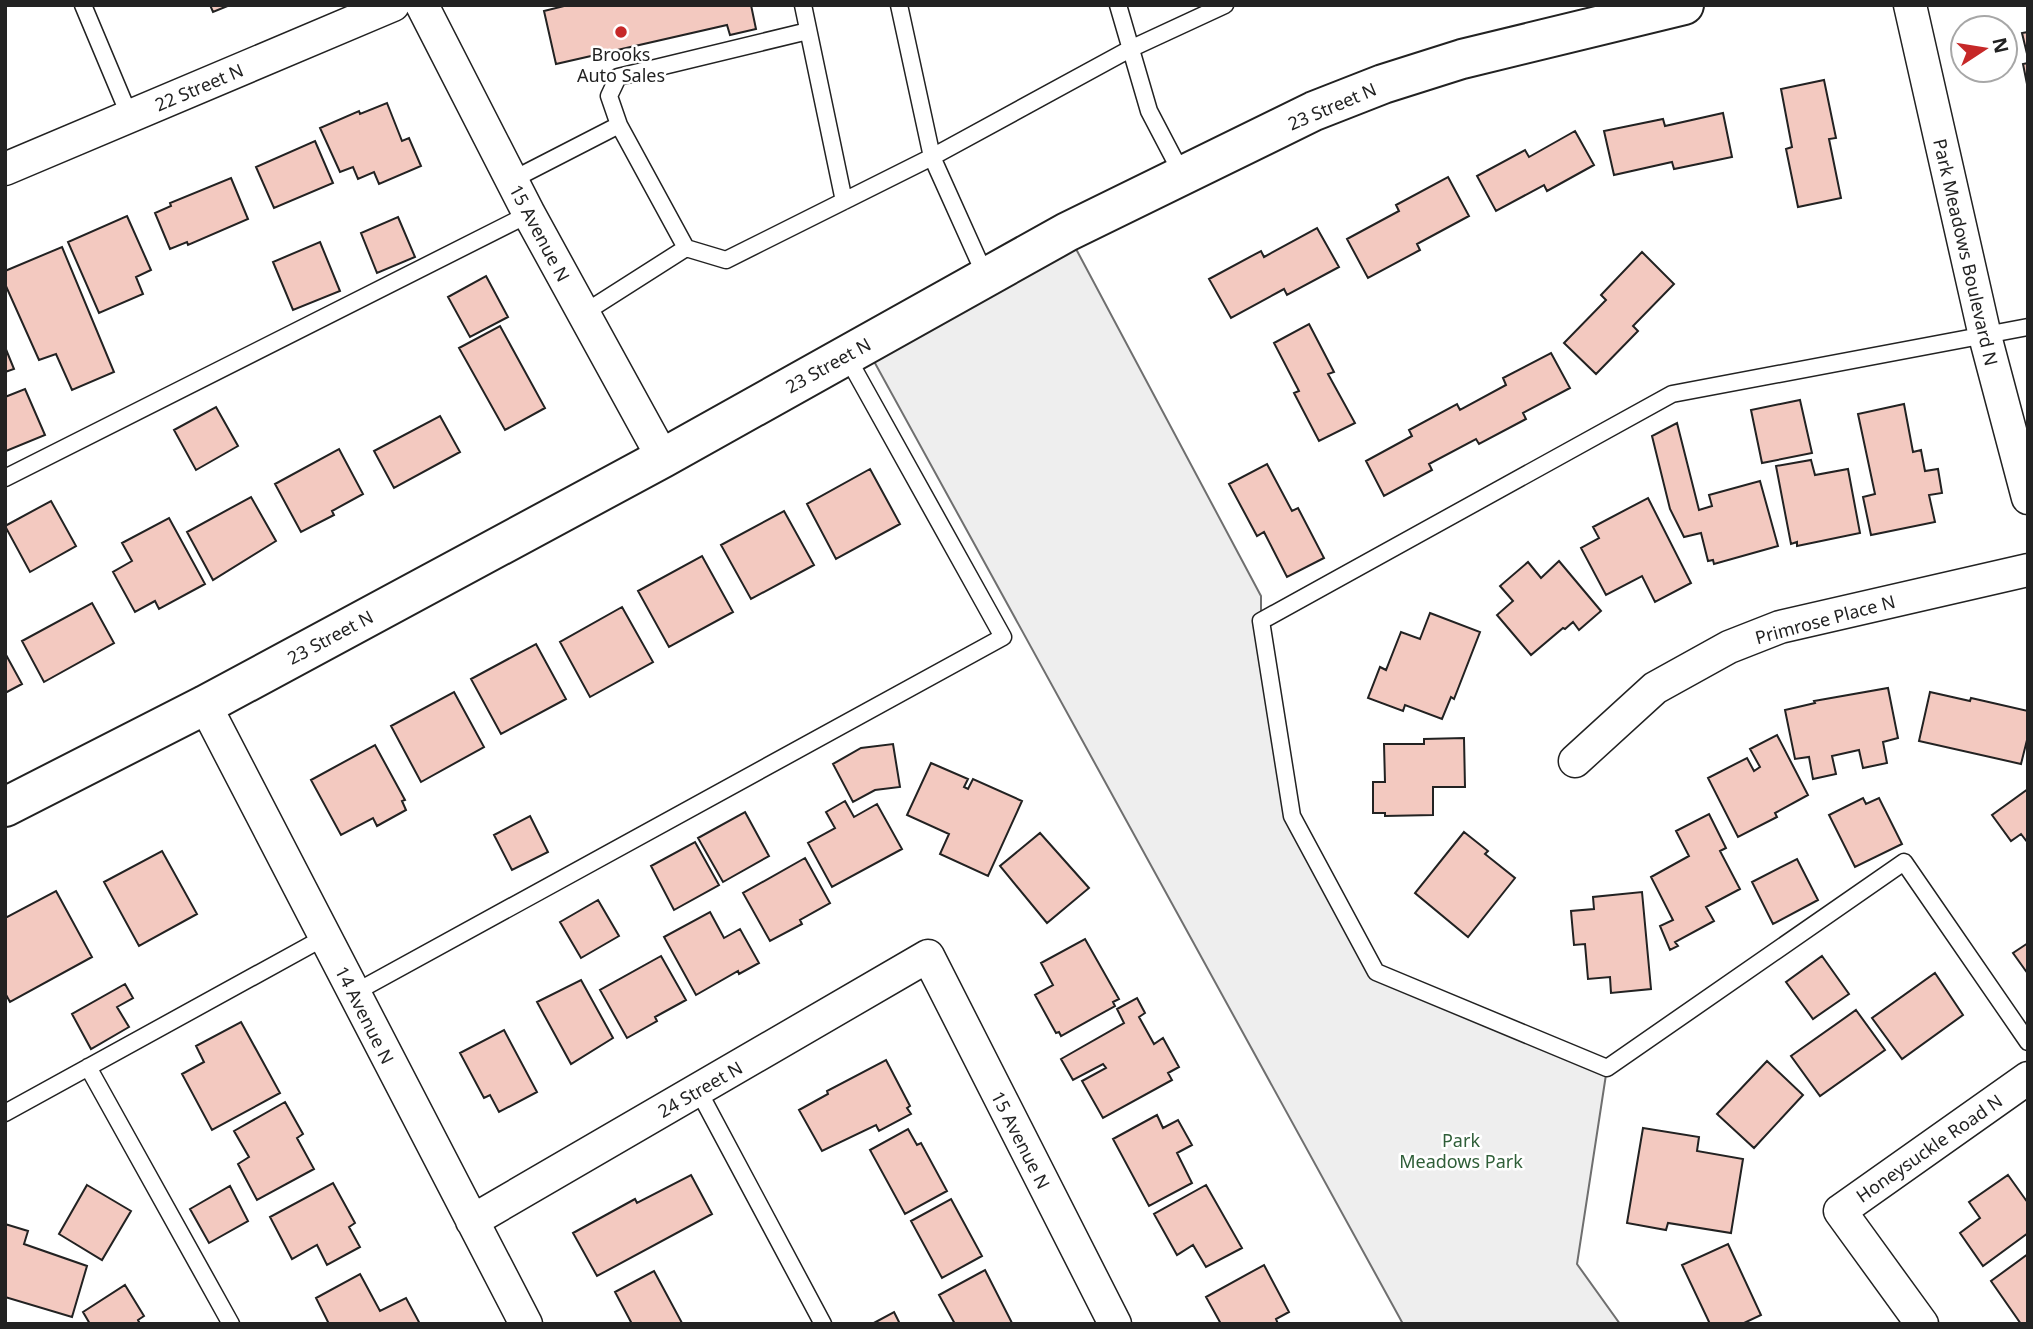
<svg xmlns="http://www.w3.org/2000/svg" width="2033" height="1329" font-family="'Noto Sans',sans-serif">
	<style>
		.green { fill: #eee; stroke: #6f6f6f; stroke-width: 2 }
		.building { fill: #f3c9c0; stroke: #222; stroke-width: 2 }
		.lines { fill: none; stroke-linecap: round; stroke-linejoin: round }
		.service-casing { stroke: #222; stroke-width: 19 }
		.minor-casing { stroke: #222; stroke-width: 35 }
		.tertiary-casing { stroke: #222; stroke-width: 42 }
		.service { stroke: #fff; stroke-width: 16 }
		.minor { stroke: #fff; stroke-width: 32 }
		.tertiary { stroke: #fff; stroke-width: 38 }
		.poi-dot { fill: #c62828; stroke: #fff; stroke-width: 2.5 }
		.labels { text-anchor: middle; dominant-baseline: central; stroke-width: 5; stroke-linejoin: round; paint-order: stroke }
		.poi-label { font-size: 18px; fill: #222; stroke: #fff }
		.street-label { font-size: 18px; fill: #222; stroke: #fff }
		.park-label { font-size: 18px; fill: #2f5e38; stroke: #fff }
	</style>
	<rect width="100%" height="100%" fill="#fff"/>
	<!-- green -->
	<path class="green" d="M1067,232l194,364v25l31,195 84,155 231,97 -30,196 43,60h-217l-538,-979z"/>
	<!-- building -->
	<path class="building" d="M210,5h20l-17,7z
		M568,5h183l5,24 -26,6 -3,-10 -171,39 -12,-53z
		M2028,32v26l-6,-25z
		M2028,63v26l-5,-25z
		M1824,80l12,58 -7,1 12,59 -43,9 -12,-58 6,-2 -11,-58z
		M387,103l15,38 7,-3 12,28 -42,18 -5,-12 -16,7 -5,-12 -13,5 -20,-44 39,-17 1,3z
		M1723,113l9,44 -58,12 -2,-7 -58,13 -10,-44 59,-12 2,7z
		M1575,131l19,34 -47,26 -3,-6 -48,26 -19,-35 48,-26 4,7z
		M315,141l18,42 -59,25 -18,-41z
		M1448,177l21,39 -52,28 3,6 -52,28 -21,-39 52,-28 -3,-6z
		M231,178l17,41 -60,26 -1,-3 -17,7 -15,-36 16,-7 -1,-3z
		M127,216l24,54 -15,7 7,17 -44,19 -31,-71z
		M398,217l17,40 -38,16 -16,-40z
		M1317,228l22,39 -52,28 -3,-6 -53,29 -22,-39 52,-28 3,6z
		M320,242l20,49 -47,19 -20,-48z
		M62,247l52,125 -42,18 -16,-36 -17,6 -34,-76v-13z
		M1642,252l32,32 -41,42 5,5 -42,43 -32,-31 42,-43 -5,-5z
		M486,276l22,41 -38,20 -22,-40z
		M1309,324l25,48 -6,2 27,49 -36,18 -25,-48 5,-2 -25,-48z
		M500,326l45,82 -40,22 -46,-82z
		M5,347l9,22 -9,3z
		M1551,353l19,35 -47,25 3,6 -47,25 -3,-5 -47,25 3,6 -48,26 -18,-35 46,-25 -3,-6 48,-26 3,6 46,-25 -3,-7z
		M25,389l20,46 -39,16 -1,-54z
		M1800,400l12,53 -50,10 -11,-53z
		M1904,404l9,48 8,-2 4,21 13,-2 4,24 -13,2 6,27 -64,13 -8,-38 12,-3 -17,-80z
		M216,407l22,39 -42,24 -22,-40z
		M440,416l20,36 -66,36 -20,-37z
		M1677,423l22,87 13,-4 -3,-11 51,-14 18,65 -64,18 -1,-4 -5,1 -7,-28 -17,4 -14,-28 -18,-73z
		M339,449l24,45 -31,17 2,4 -33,17 -26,-48z
		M1811,460l4,15 33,-6 12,64 -63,13v-4l-6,2 -15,-78z
		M1267,464l25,47 6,-3 26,50 -37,19 -23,-45 -7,4 -28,-52z
		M870,469l30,55 -64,35 -29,-55z
		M251,497l25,44 -63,39 -26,-48z
		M1648,498l43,85 -36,19 -13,-26 -36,19 -25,-47 18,-10 -6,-11z
		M51,501l25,45 -46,26 -25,-46z
		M784,511l30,54 -63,34 -30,-54z
		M169,518l36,66 -46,25 -4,-8 -20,11 -22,-40 19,-11 -10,-18z
		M702,556l31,56 -64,35 -31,-56z
		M1559,561l42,50 -22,19 -6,-8 -8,7 -2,-1 -32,27 -34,-40 16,-14 -13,-15 28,-24 13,16z
		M92,603l22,40 -70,39 -22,-41z
		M622,607l31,55 -63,35 -30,-55z
		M1430,613l50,19 -26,67 -3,-2 -9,22 -37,-14 -2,6 -35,-13 12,-31 6,3 15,-38 19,7z
		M536,644l30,55 -65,35 -30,-55z
		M5,653l17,31 -17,9z
		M1888,688l10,50 -15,4 4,21 -24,5 -4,-18 -27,6 4,18 -23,5 -4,-22 -14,2 -10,-49 30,-7 -1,-2z
		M454,692l30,55 -63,35 -30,-56z
		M1930,692l40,9 1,-3 57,13v25l-7,28 -102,-23z
		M1777,735l31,60 -33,18 2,4 -39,20 -30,-59 39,-20 7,13 6,-4 -10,-18z
		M1464,738l1,49h-32v28l-48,1v-3h-12v-31h12l-1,-38h40v-5z
		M893,744l7,43 -25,3 -22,12 -20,-38 28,-16z
		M375,745l30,55 -3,1 4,9 -29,16 -4,-8 -32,17 -30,-55z
		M931,763l37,16 -4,8 4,2 5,-10 49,22 -34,75 -48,-22 9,-20 -42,-19z
		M2028,789v54l-7,-9 -10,7 -19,-26z
		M1863,798l3,6 13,-6 23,46 -47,23 -26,-52z
		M845,801l9,16 23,-13 25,45 -70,38 -24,-44 27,-15 -9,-16z
		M745,812l24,44 -46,26 -25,-44z
		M1709,814l17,34 -6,3 20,38 -34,18 8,14 -39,21 3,4 -8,4 -10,-24 13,-6 -22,-43 38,-21 -13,-25z
		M530,816l18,36 -36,18 -18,-35z
		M1464,832l24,19 -3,3 30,24 -47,59 -53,-44z
		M1040,833l49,55 -42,35 -47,-57z
		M695,842l24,43 -45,25 -23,-44z
		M162,851l35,63 -58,32 -35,-64z
		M805,858l25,45 -30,17 2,4 -32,17 -27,-48z
		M1797,859l21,41 -45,24 -21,-42z
		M56,891l36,66 -82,45 -5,-9v-75z
		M1642,892l9,97 -40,4 -1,-16 -22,2 -3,-35 -11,1 -3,-34 23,-2 -1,-12z
		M598,900l21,36 -38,22 -21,-36z
		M710,912l14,26 16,-9 19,34 -20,11 -1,-3 -42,24 -32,-58z
		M1085,939l34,60 -6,3 2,4 -54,30 -2,-4 -3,1 -21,-38 18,-10 -12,-22z
		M2028,943v31l-15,-21z
		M661,956l25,44 -31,17 2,4 -30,17 -27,-48z
		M1822,956l27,38 -36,25 -27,-37z
		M1935,973l28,42 -61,44 -30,-41z
		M581,980l32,58 -42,26 -34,-62z
		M125,984l8,14 -16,9 12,20 -38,22 -19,-35z
		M1137,998l8,15 -6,4 15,27 9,-6 16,29 -11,6 4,7 -69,38 -21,-37 24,-13 -3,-4 -30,16 -12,-21 63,-36 -7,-14z
		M1856,1010l29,40 -65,46 -29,-40z
		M241,1022l39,71 -68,37 -30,-56 22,-12 -8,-16z
		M504,1030l33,62 -38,20 -9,-17 -6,3 -24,-45z
		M886,1060l24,46 -3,2 4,6 -32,17 -3,-6 -54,26 -23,-41 29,-16 -1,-3z
		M1767,1061l36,34 -49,53 -37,-34z
		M285,1102l18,32 -6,4 17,31 -57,31 -19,-36 11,-7 -15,-26z
		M1157,1115l6,13 15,-8 14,25 -15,8 15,30 -43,23 -36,-67z
		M1643,1128l56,9 -2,14 46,8 -12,74 -63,-10 -2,7 -39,-7z
		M908,1129l9,16 4,-2 26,48 -42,23 -35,-64z
		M691,1175l21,39 -115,62 -24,-43 62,-34 2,4z
		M2008,1175l20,28v30l-45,33 -23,-33 20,-15 -11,-16z
		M333,1183l22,40 -6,4 11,20 -33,18 -10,-20 -25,14 -22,-42z
		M87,1185l44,26 -29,49 -43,-26z
		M1206,1185l36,63 -36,19 -13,-22 -16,10 -23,-41z
		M230,1186l18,35 -39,22 -19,-34z
		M951,1199l31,57 -40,22 -31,-57z
		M5,1224l23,7 -4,13 63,22 -15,51 -67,-20z
		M1728,1244l33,71 -19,9h-32l-28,-59z
		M2028,1254v70h-7l-30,-43z
		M1264,1265l25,47 -13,7 2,5h-57l-15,-27z
		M985,1270l27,53 -57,1 -16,-29z
		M654,1271l28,52 -1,1h-49l-17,-32z
		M360,1274l20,37 26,-13 14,26h-91l-13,-26z
		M125,1285l19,31 -6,4 2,4h-50l-7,-12z
		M894,1312l6,12h-28z"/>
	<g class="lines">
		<defs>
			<path id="service" d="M83,5l47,112
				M803,5l41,196
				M899,5l33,152 54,120
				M1118,5l31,106 34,65
				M619,125l-10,-29 9,-19 190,-46
				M512,180l107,-55 67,123
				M584,313l102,-65 40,12 206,-103 198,-108 95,-44
				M2028,327l-356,67 -411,227 31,195 84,156 231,96 297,-206 124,180
				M5,478l524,-264
				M354,993l649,-356 -157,-282
				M88,1067l143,257
				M698,1090l125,234
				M5,1113l320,-176"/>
			<path id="minor" d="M422,5l107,209 134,244
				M1910,5l75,331 43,162
				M5,169l388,-164
				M205,705l321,619
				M1575,761l80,-73 74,-41 51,-20 248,-57
				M472,1221l456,-265 187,368
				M1922,1324l-82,-113 188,-133"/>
			<path id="tertiary" d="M5,807l200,-102 458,-247 404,-226 247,-121 69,-27 79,-25 222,-54"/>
		</defs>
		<!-- service casing -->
		<use href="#service" class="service-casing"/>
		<!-- minor casing -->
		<use href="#minor" class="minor-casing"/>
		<!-- tertiary casing -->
		<use href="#tertiary" class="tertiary-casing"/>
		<!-- service -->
		<use href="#service" class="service"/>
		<!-- minor -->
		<use href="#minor" class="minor"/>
		<!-- tertiary -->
		<use href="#tertiary" class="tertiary"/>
	</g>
	<!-- markers -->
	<circle class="poi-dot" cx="621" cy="32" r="7"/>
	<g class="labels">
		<!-- poi labels -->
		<g class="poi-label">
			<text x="621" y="54">Brooks<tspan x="621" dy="21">Auto Sales</tspan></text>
		</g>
		<!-- street labels -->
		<g class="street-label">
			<text transform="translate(199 87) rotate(-23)">22 Street N</text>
			<text transform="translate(1332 106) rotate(-23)">23 Street N</text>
			<text transform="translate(540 233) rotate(62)">15 Avenue N</text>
			<text transform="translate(1966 252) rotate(77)">Park Meadows Boulevard N</text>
			<text transform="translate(828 365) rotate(-29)">23 Street N</text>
			<text transform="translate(1825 619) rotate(-15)">Primrose Place N</text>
			<text transform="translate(330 637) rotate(-28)">23 Street N</text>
			<text transform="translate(365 1015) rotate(63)">14 Avenue N</text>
			<text transform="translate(700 1089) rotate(-30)">24 Street N</text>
			<text transform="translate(1021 1140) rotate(63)">15 Avenue N</text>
			<text transform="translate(1929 1148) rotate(-35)">Honeysuckle Road N</text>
		</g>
		<!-- park labels -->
		<g class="park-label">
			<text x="1461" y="1140">Park<tspan x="1461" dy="21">Meadows Park</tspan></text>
		</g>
	</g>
	<!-- border -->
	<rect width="2033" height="1329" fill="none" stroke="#222222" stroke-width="14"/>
	<!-- north arrow -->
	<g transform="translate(1984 49) rotate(78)"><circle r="33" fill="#ffffff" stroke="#a7a7a7" stroke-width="2"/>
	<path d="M0-5L12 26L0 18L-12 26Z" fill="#c62828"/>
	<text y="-10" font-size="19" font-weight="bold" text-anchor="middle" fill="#222222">N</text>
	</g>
</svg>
